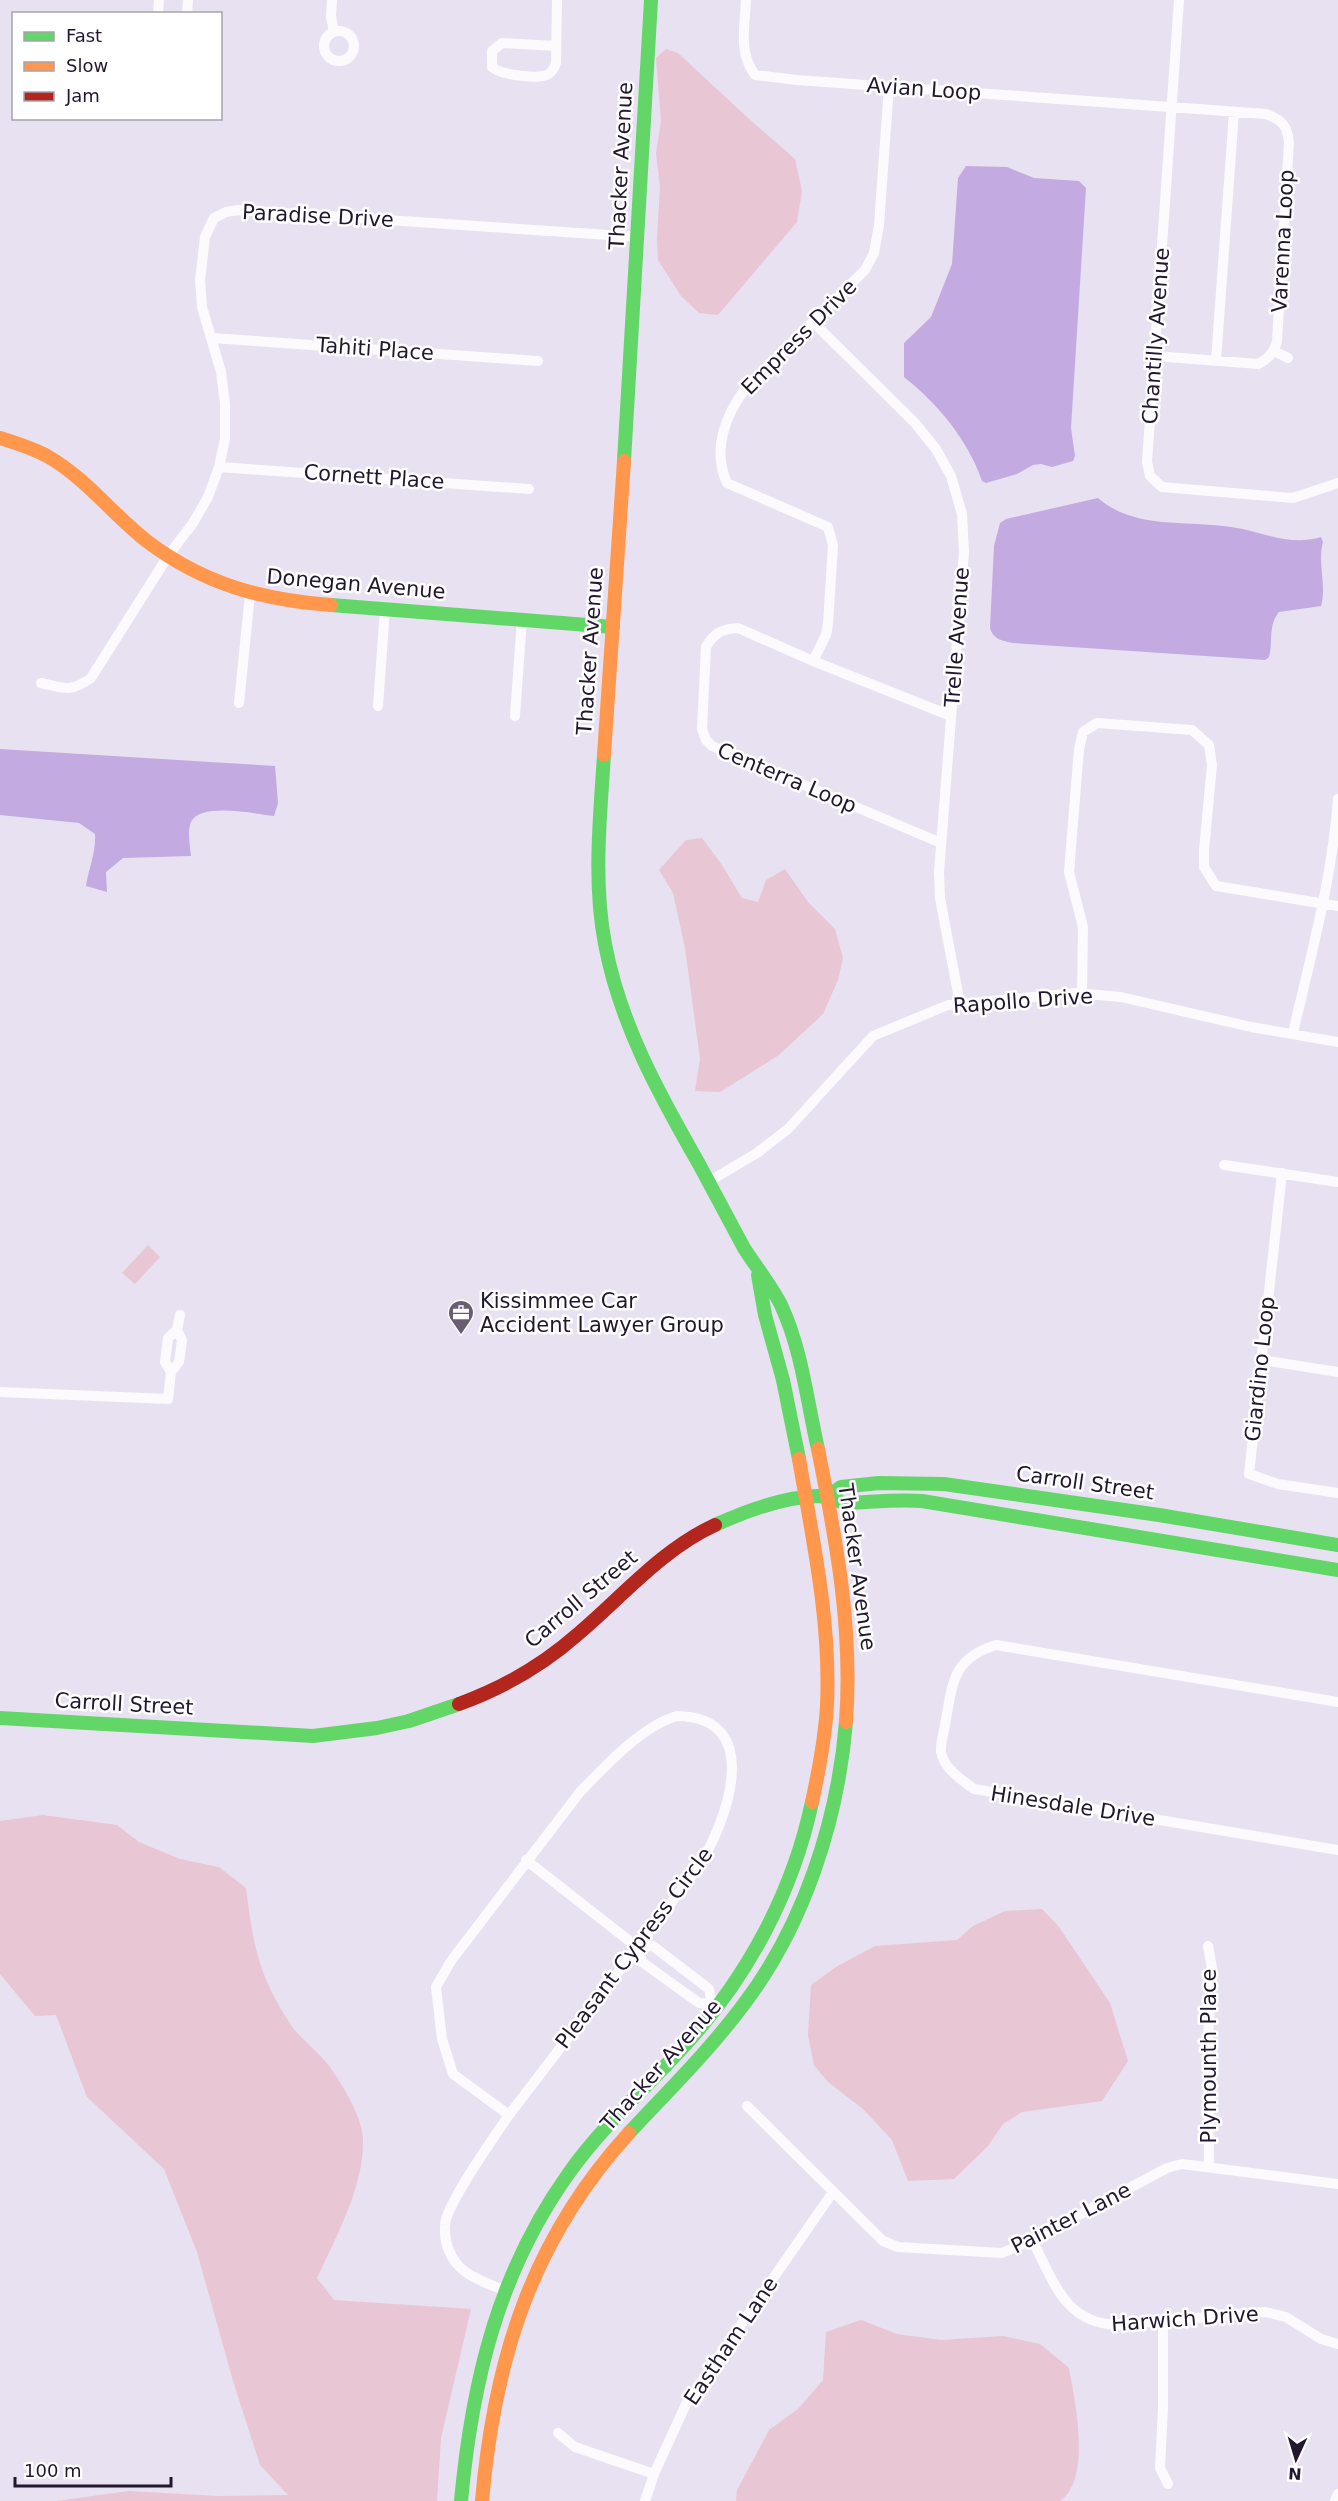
<svg xmlns="http://www.w3.org/2000/svg" width="1338" height="2501" font-family="'DejaVu Sans',sans-serif">
	<style>
		.green { fill: #e8c6d4 }
		.water { fill: #c3aae1 }
		.lines { fill: none; stroke-linecap: round; stroke-linejoin: round }
		.street { stroke: #fcfafd; stroke-width: 10 }
		.fast { stroke: #63d668; stroke-width: 14 }
		.slow { stroke: #ff974d; stroke-width: 14 }
		.jam { stroke: #b3261e; stroke-width: 14 }
		.labels { text-anchor: middle; dominant-baseline: central; stroke-width: 5; stroke-linejoin: round; paint-order: stroke }
		.street-label { font-size: 21px; fill: #231730; stroke: #fff }
		.poi-label { font-size: 21px; fill: #231730; stroke: #fff; text-anchor: start }
	</style>
	<rect width="100%" height="100%" fill="#e8e1f1"/>
	<!-- green -->
	<path class="green" d="M666,49l12,4 69,64 48,42 7,32 -5,31 -79,93 -19,-2 -18,-17 -23,-36 -1,-22 3,-51 -4,-34 5,-32 -5,-63z
		M702,838l20,27 20,33 16,4 8,-22 19,-11 23,33 27,27 8,29 -5,22 -15,34 -44,41 -59,37 -25,-1 5,-32 -15,-111 -12,-55 -14,-23 27,-30z
		M148,1245l12,12 -25,27 -13,-11z
		M43,1815l74,10 22,17 41,17 39,8 27,21c7,56 12,86 43,134 9,15 25,26 37,40 14,18 37,55 37,78 1,46 -27,97 -46,138l17,22 137,9 -30,129 -4,63h-381l73,-10 89,5 70,-1 -28,-30 -27,-84 -36,-129 -33,-83 -77,-72 -31,-82 -21,1 -35,-42v-153z
		M1042,1909l17,18 51,76 18,58 -26,40 -80,11 -19,12 -15,22 -34,33 -46,2 -16,-41 -29,-31 -35,-27 -14,-17 -6,-30 3,-50 25,-18 39,-21 82,-6 16,-14 32,-15z
		M861,2320l36,14 44,6 62,-4 37,8 29,24c6,33 23,111 -9,133h-324l1,-11 32,-60 29,-21 25,-29 3,-48z"/>
	<!-- water -->
	<path class="water" d="M966,166l41,1 27,11 45,3 7,7 -15,240 4,28 -2,5 -21,6 -11,-3 -8,1 -16,9 -31,9 -4,-2c-14,-41 -44,-77 -78,-104v-34l27,-26 21,-53 6,-86z
		M1098,498c37,32 88,22 133,29 31,4 57,20 90,10l2,5c-6,21 4,43 -2,64l-42,6c-11,13 -6,30 -10,45l-4,3 -252,-17c-11,-2 -20,-4 -23,-15l4,-82 6,-23 6,-4z
		M0,749l275,17 3,37 -4,13c-18,-2 -74,-14 -83,6 -4,9 -1,24 0,34l-68,2 -17,14 1,20 -21,-6c3,-19 10,-33 9,-52l-16,-11 -79,-8z"/>
	<g class="lines">
		<!-- street -->
		<path class="street" d="M332,0l-1,16 3,16
			M746,0c-1,27 -8,52 9,75l42,5 469,34c16,6 21,11 23,28l-12,199c-3,12 -8,17 -19,23l-103,-8
			M1179,0l-32,462 3,14 12,11 131,11 45,-15
			M158,14l1,-14
			M187,14l1,-14
			M324 46a15 15 0 1 1 30 0a15 15 0 1 1-30 0Z
			M555,46l-53,-3 -10,8v16c9,8 39,11 51,9 7,-1 11,-7 13,-13l1,-63
			M813,322l101,100 22,27 15,27 11,38 2,38 -25,320 1,26 20,106
			M212,338l326,23
			M1274,351l14,7
			M1216,361l18,-249
			M219,467l310,22
			M813,661l13,-26 2,-11 5,-79 -5,-18 -101,-44c-15,-33 -2,-68 19,-95l119,-118 9,-17 5,-28 10,-139
			M41,683c23,5 29,10 50,-5l77,-122 25,-33 15,-26 11,-30 6,-28v-35l-4,-32 -19,-65 -2,-27 5,-43 9,-19 12,-6 12,-2 400,27
			M239,703l11,-109
			M378,706l7,-97
			M515,716l7,-97
			M941,843l-229,-97 -6,-6 -4,-11 4,-82c8,-14 16,-18 32,-19l75,33 138,55
			M1082,993l1,-66 -14,-55 10,-123 4,-17 14,-9 95,7 17,15 3,20 -8,85v17l12,19 122,20
			M1293,1033c18,-78 39,-154 45,-234
			M1224,1165l114,17
			M1282,1173l-33,301 29,10 60,9
			M708,1182l49,-29 31,-24 85,-93 75,-31 128,-12 45,4 130,30 87,15
			M1262,1360l76,12
			M171,1372l-6,-10 3,-24 9,-8
			M0,1392l168,7 3,-27 8,-10 3,-22 -5,-10 3,-15
			M1338,1702l-342,-57c-42,13 -43,35 -50,74 -1,10 -6,24 -5,33 3,17 21,28 33,37l364,61
			M677,1716c90,1 49,109 20,153l-188,246 -56,-41 -11,-35 -6,-52 15,-26 129,-169c25,-26 62,-66 97,-76z
			M526,1860l111,87 5,15 57,41 13,1 -3,-15 -56,-43 -16,1
			M1208,1946l4,22 -4,70 1,129
			M747,2106l136,135 15,6 104,6 32,-14 133,-71 15,-4 156,20
			M1032,2240c22,41 32,83 85,85l148,-13 21,5 35,22 17,5
			M505,2291c-15,-7 -38,-14 -48,-27 -9,-11 -13,-25 -12,-39 1,-21 50,-89 64,-110
			M1163,2321v87l-3,60 8,16
			M558,2433l17,14 79,27
			M645,2501l9,-27 32,-70 147,-212
			M1335,2501l3,-7"/>
		<!-- fast -->
		<path class="fast" d="M624,461l27,-461
			M331,605l282,22
			M604,755c-4,63 -11,127 1,189 15,80 54,150 94,220 15,28 30,56 45,84 12,19 27,37 37,57 21,45 26,96 37,144
			M758,1275l7,40 18,65 16,79
			M827,1497l14,-10 38,-4 65,1 215,31 179,30
			M715,1525c31,-14 68,-28 102,-29 12,0 21,7 31,7 25,-1 49,-4 74,-2l416,69
			M0,1718l313,18 64,-8 32,-7 50,-17
			M629,2133c39,-42 80,-82 115,-129 60,-79 94,-184 102,-282
			M461,2501c11,-119 37,-229 108,-328 34,-48 77,-85 116,-128 62,-67 108,-153 127,-243"/>
		<!-- slow -->
		<path class="slow" d="M0,438c16,5 32,10 47,18 39,22 66,59 101,86 56,42 114,58 183,63
			M604,755l20,-294
			M818,1449c18,90 35,180 28,273
			M799,1459c14,81 32,165 28,247 -2,33 -8,64 -15,96
			M482,2501c12,-141 50,-262 147,-368"/>
		<!-- jam -->
		<path class="jam" d="M459,1704c44,-16 84,-39 119,-70 44,-37 83,-84 137,-109"/>
	</g>
	<!-- icons -->
	<defs>
		<symbol id="office-pin" viewBox="-11 -11 22 30"><path d="M0 17L-7.5 6A9.5 9.5 0 1 1 7.5 6Z" fill="#685e74" stroke="#fff"/><path d="M-6-3h4V-5.5h4V-3h4V5H-6ZM-1-4.5V-3h2v-1.5ZM-6 0V1H6V0Z" fill="#fff"/></symbol>
	</defs>
	<g fill-rule="evenodd">
		<use href="#office-pin" x="446" y="1298" width="30" height="40"/>
	</g>
	<g class="labels">
		<!-- street labels -->
		<g class="street-label">
			<text transform="translate(924 89) rotate(4)">Avian Loop</text>
			<text transform="translate(621 166) rotate(-87)">Thacker Avenue</text>
			<text transform="translate(318 216) rotate(3)">Paradise Drive</text>
			<text transform="translate(1283 241) rotate(-87)">Varenna Loop</text>
			<text transform="translate(1156 336) rotate(-86)">Chantilly Avenue</text>
			<text transform="translate(799 337) rotate(-45)">Empress Drive</text>
			<text transform="translate(375 349) rotate(4)">Tahiti Place</text>
			<text transform="translate(374 477) rotate(4)">Cornett Place</text>
			<text transform="translate(356 584) rotate(5)">Donegan Avenue</text>
			<text transform="translate(957 637) rotate(-86)">Trelle Avenue</text>
			<text transform="translate(590 651) rotate(-86)">Thacker Avenue</text>
			<text transform="translate(787 778) rotate(23)">Centerra Loop</text>
			<text transform="translate(1023 1001) rotate(-4)">Rapollo Drive</text>
			<text transform="translate(1260 1369) rotate(-84)">Giardino Loop</text>
			<text transform="translate(1085 1483) rotate(8)">Carroll Street</text>
			<text transform="translate(857 1567) rotate(82)">Thacker Avenue</text>
			<text transform="translate(581 1599) rotate(-40)">Carroll Street</text>
			<text transform="translate(124 1704) rotate(3)">Carroll Street</text>
			<text transform="translate(1073 1806) rotate(9)">Hinesdale Drive</text>
			<text transform="translate(634 1948) rotate(-53)">Pleasant Cypress Circle</text>
			<text transform="translate(1209 2056) rotate(-90)">Plymounth Place</text>
			<text transform="translate(661 2065) rotate(-48)">Thacker Avenue</text>
			<text transform="translate(1071 2218) rotate(-27)">Painter Lane</text>
			<text transform="translate(1185 2319) rotate(-4)">Harwich Drive</text>
			<text transform="translate(731 2341) rotate(-56)">Eastham Lane</text>
		</g>
		<!-- poi labels -->
		<g class="poi-label">
			<text x="480" y="1301">Kissimmee Car<tspan x="480" dy="24">Accident Lawyer Group</tspan></text>
		</g>
	</g>
	<!-- legend -->
	<rect x="12" y="12" width="210" height="108" fill="#ffffff" stroke="#a7a2ac" stroke-width="1.5"/>
	<rect x="24" y="32" width="30" height="9" fill="#63d668" stroke="#a7a2ac" stroke-width="1.5"/>
	<text x="66" y="42" font-size="18" fill="#231730">Fast</text>
	<rect x="24" y="62" width="30" height="9" fill="#ff974d" stroke="#a7a2ac" stroke-width="1.5"/>
	<text x="66" y="72" font-size="18" fill="#231730">Slow</text>
	<rect x="24" y="92" width="30" height="9" fill="#b3261e" stroke="#a7a2ac" stroke-width="1.5"/>
	<text x="66" y="102" font-size="18" fill="#231730">Jam</text>
	<!-- north arrow -->
	<g transform="translate(1296 2459) rotate(184)" stroke="#ffffff" stroke-width="4.5" paint-order="stroke">
	<path d="M0-4.5L10 22L0 15L-10 22Z" fill="#231730"/>
	<text y="-9" font-size="16" font-weight="bold" text-anchor="middle" fill="#231730">N</text>
	</g>
	<!-- scale -->
	<path d="M15 2477v9h156v-9" fill="none" stroke="#231730" stroke-width="3"/>
	<text x="24" y="2477" font-size="18" fill="#231730" stroke="#ffffff" stroke-width="4.5" paint-order="stroke">100 m</text>
</svg>
